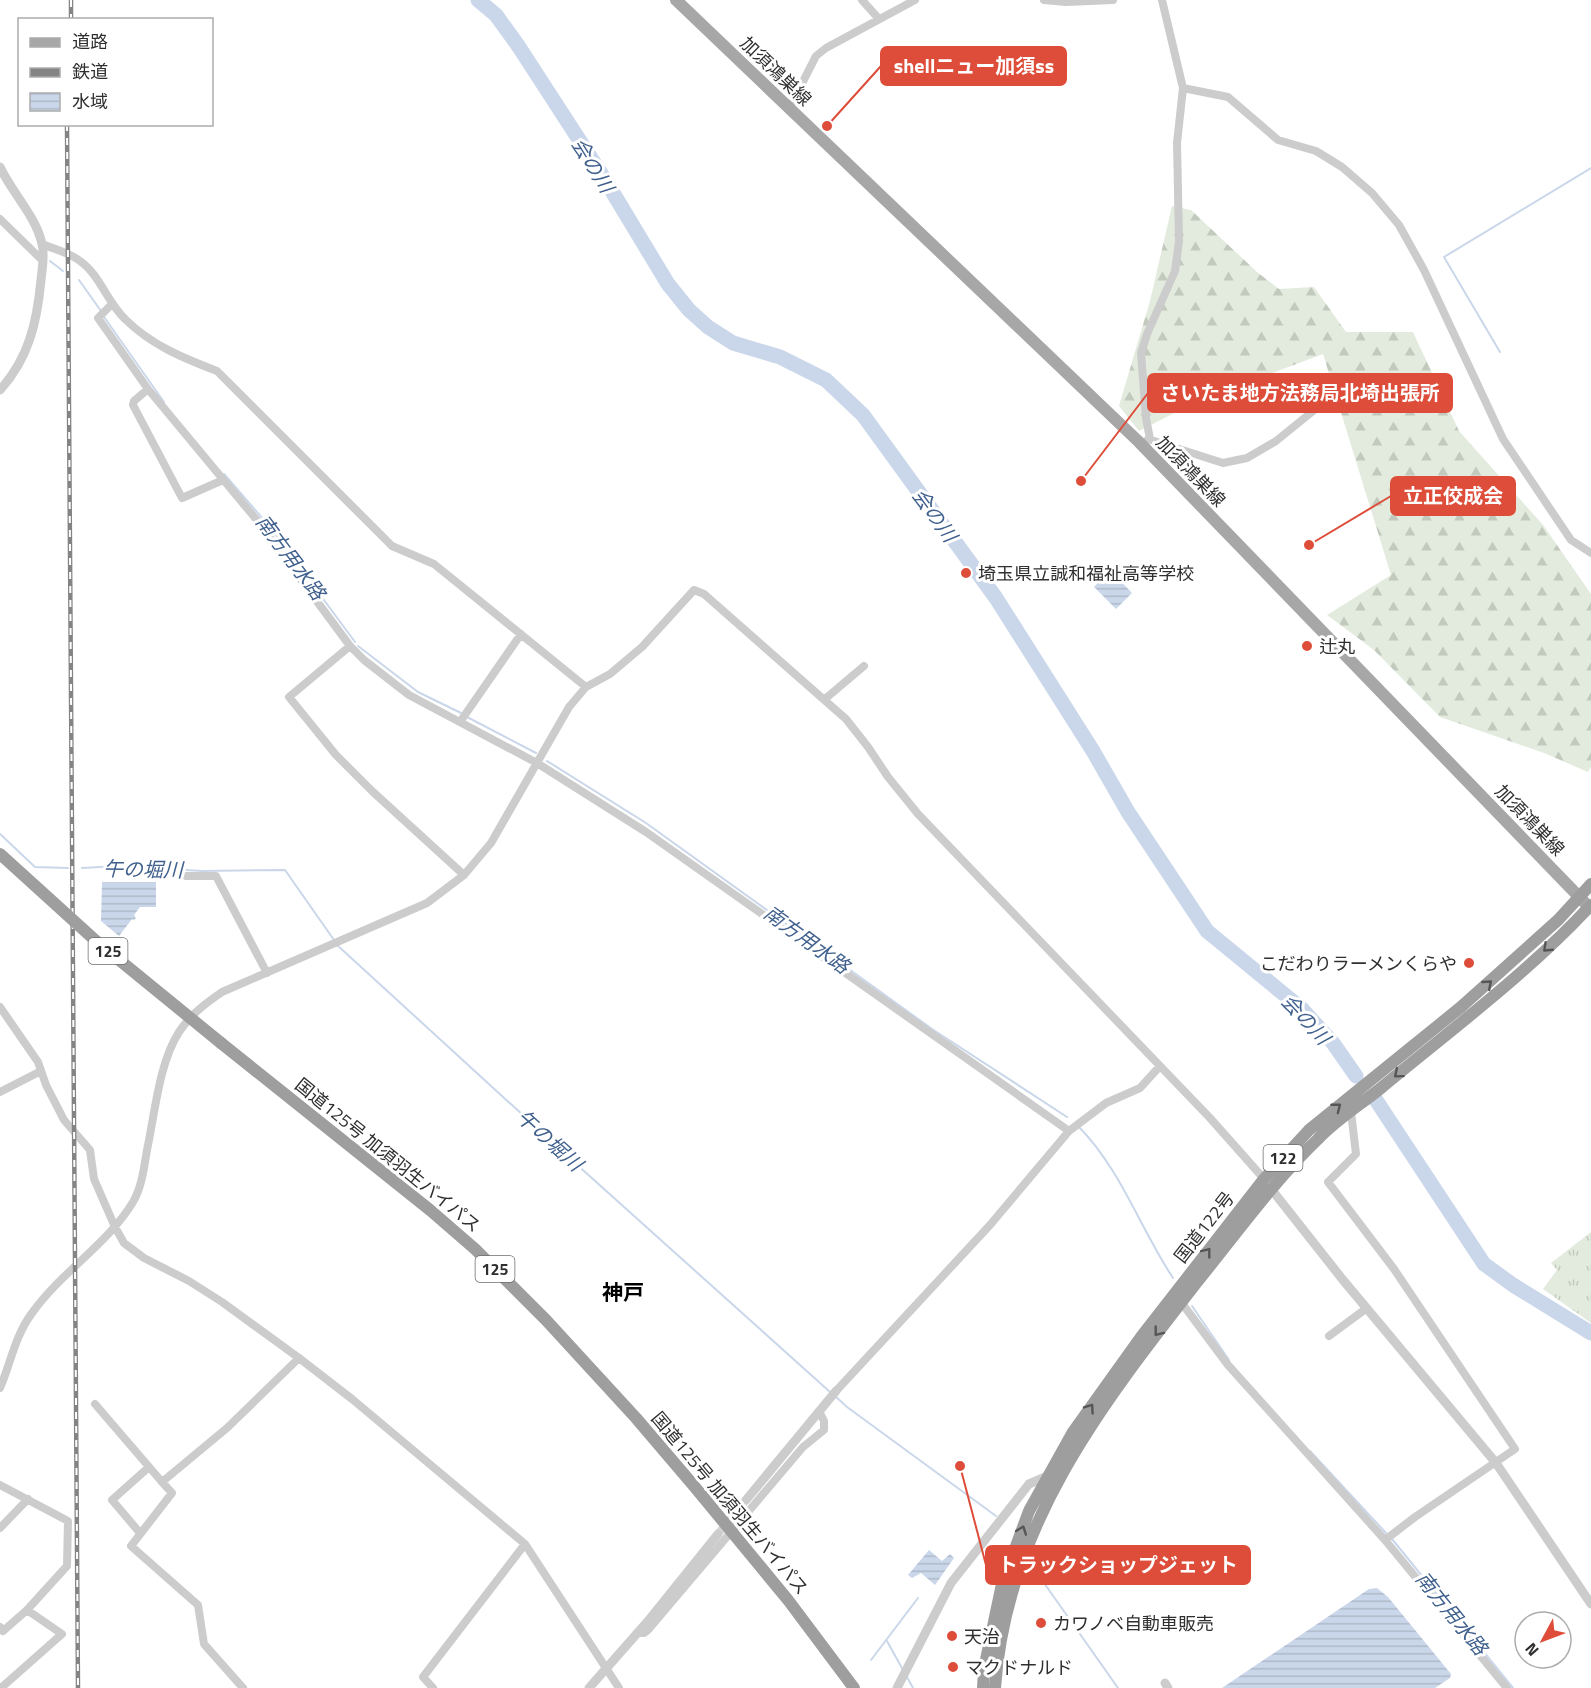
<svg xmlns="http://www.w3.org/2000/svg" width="1591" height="1688" font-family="'Titillium Web','Noto Sans JP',sans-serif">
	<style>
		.forest { fill: url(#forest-firs) }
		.park { fill: url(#park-tufts) }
		.water { fill: url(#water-rules) }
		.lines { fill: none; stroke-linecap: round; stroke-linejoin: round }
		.stream { stroke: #cad7ea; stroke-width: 2 }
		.river { stroke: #cad7ea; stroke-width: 15 }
		.minor-tunnel { stroke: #d5d5d5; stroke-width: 8; stroke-dasharray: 8 4; stroke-linecap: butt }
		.minor { stroke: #ccc; stroke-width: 8 }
		.tertiary { stroke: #ccc; stroke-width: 9 }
		.primary { stroke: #a7a7a7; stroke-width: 12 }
		.trunk { stroke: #9e9e9e; stroke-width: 12 }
		.rail-casing { stroke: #848484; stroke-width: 4.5 }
		.rail { stroke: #fff; stroke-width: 2; stroke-dasharray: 7; stroke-linecap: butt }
		.trunk-bridge { stroke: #9e9e9e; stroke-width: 12 }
		.oneway { stroke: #565656 }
		.poi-dot { fill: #dd4d39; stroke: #fff; stroke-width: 2 }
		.labels { text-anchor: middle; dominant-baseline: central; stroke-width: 6; stroke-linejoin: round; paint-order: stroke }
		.shield { fill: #fff; stroke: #6d6d6d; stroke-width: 1.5 }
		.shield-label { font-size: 16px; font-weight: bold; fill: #2f2f2f }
		.street-label { font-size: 18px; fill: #2f2f2f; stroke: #fff }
		.poi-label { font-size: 18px; fill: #2f2f2f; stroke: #fff; text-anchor: start }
		.water-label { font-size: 20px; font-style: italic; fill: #40608d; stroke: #fff }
		.quarter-label { font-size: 21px; font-weight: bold; fill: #000; stroke: #fff }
		.leader { fill: none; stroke: #dd4d39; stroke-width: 2 }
		.callout-dot { fill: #dd4d39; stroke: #fff; stroke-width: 2 }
		.callout { fill: #dd4d39; stroke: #dd4d39; stroke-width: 2 }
		.callout-label { font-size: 20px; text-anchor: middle; font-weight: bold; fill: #fff }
	</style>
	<defs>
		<pattern id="forest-firs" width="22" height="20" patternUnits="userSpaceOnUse" patternTransform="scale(1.5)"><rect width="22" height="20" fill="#e2ebdd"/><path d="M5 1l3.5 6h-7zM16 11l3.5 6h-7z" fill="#c2cabe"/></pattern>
		<pattern id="park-tufts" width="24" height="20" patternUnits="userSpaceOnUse" patternTransform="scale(1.5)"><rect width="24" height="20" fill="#e2ebdd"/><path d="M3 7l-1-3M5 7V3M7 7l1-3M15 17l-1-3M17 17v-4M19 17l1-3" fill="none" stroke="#c2cabe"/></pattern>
		<pattern id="water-rules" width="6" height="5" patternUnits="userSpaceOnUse" patternTransform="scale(1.5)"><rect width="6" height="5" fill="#cad7ea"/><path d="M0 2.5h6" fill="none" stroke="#aeb9c9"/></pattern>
	</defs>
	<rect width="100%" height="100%" fill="#fff"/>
	<!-- forest -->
	<path class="forest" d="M1172,206l19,4 66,62 22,17 35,-2 32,45h67l46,99 84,94 48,69v173l-3,5 -44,-19 -104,-36 -66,-67 -47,-35 64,-40 -68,-221 -127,48 -57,29 -20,-25 31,-105z"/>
	<!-- park -->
	<path class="park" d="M1591,1232v91l-48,-34 14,-19 -6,-7z"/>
	<!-- water -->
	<path class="water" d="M1110,570l22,23 -16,16 -22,-22z
		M102,882h54v25h-16l-6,8 2,3 -2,2 -2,-1 -13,17 -18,-15z
		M929,1550l13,11 8,-7 4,4 -19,27 -14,-12 -9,5 -4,-3z
		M1377,1588l11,9 63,77 -1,4 -15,10h-213l147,-99z"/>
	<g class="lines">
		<!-- stream -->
		<path class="stream" d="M50,261l13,10
			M79,280l22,31
			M104,317l60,85
			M1500,352l-56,-95 147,-89
			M224,474l46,53 85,115
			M358,646l60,46 43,21
			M467,717l69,36
			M547,761l99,62 286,206 135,88
			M0,834l35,33 33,1
			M82,868l36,-2 84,5 83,-1 49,70
			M337,945l247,226 246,221
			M1079,1127c42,43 61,101 94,151
			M1192,1306l37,54
			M835,1396l12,11 149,109
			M1310,1451l76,82
			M1392,1539l121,149
			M1030,1563l88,125
			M887,1641l16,29
			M871,1660l47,-62
			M907,1677l6,11"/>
		<!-- river -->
		<path class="river" d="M478,0l18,15 23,32 85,131 64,106 21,26 19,17 25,16 47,14 46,23 37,35 133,183 97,153 35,61 79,119 95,78 31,34 23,33
			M1376,1100l108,164 29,21 78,48"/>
		<!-- minor-tunnel -->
		<path class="minor-tunnel" d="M718,1534l28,-34"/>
		<!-- minor -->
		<path class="minor" d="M862,0l17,19
			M1044,0l22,2 47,-2
			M1183,88l45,9 50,43 38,11 26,16 30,26 27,32 25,45 79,169 68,101 20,13
			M789,109l27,-53 10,-8 89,-48
			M0,219l43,42
			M42,244c12,5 28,9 38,17 20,14 27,41 45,58 26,26 58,39 92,52l175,175 42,18 152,123
			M111,305l-13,13 50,71 108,130 94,127 14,14 45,35 128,68 109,69 423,299
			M148,389l-14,12 -1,4 49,93 41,-18
			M1148,439l75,24 24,-5 29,-17 47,-38 21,-10
			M1150,439l-4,-21 -5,-65 6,-19 28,-63 4,-30 -2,-98 6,-55 -21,-88
			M350,646l-61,51 47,58 36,36 92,84
			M825,699l39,-33
			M460,722l61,-88
			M186,876h30l51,97
			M0,1007l38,55 8,23 18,35 26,30 4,29 21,48 9,16 20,15 45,23 33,21 77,56 53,41 173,145 94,144
			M0,1092l41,-21
			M1351,1112l5,42 -28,28 66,87 121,180 -100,68 -30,23
			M1181,1302l47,63 157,175 122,148
			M1329,1336l38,-28
			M0,1388c11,-26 15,-52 32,-75 29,-41 75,-68 101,-111 9,-15 11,-35 14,-52 8,-37 12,-87 32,-118 11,-17 27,-29 43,-40l205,-89 37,-28 27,-32 78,-136 17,-20 24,-13 32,-27 52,-57 10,4 142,125 22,28 20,30 30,37 292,304 55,62
			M836,1391l154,-166 79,-94 37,-28 34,-15 20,-22
			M95,1404l67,78
			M0,1485l68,36 -1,45 -40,44
			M0,1528l28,-29
			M140,1533l-28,-33 37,-33
			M0,1627l3,4 24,-21 35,24 -61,54
			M637,1633h7l4,-3 155,-183 21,-17v-9l-5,-10
			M243,1688l-39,-44 -6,-39 -67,-59 41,-53 -10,-11 65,-54 72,-70
			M433,1688l-10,-11 102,-133"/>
		<!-- tertiary -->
		<path class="tertiary" d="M0,167c12,26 36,49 42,77 3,12 0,25 -1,36 -4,42 -12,78 -41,110
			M1272,1190l71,90 153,183 95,141
			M746,1500l90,-109
			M1165,1683l3,5
			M589,1688l59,-67 70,-87
			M897,1688l54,-105 78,-99 21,-9"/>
		<!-- primary -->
		<path class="primary" d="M676,0l463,442 450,465"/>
		<!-- trunk -->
		<path class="trunk" d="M221,1043l209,167 45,39 71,71 90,98 58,68 94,114 66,88
			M983,1688l1,-19 18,-85 27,-73 44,-79 68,-95 123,-158 45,-49 152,-123 97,-87 33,-36
			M995,1688c11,-162 106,-283 202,-406 39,-48 76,-100 121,-143 18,-19 42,-34 63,-51 71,-59 147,-115 210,-183"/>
		<defs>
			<path id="rail" d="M71,0v20
				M67,124l11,1564"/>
		</defs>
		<!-- rail casing -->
		<use href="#rail" class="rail-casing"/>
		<!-- rail -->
		<use href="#rail" class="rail"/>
		<!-- trunk-bridge -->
		<path class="trunk-bridge" d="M0,854l96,87 125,102"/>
	</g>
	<!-- one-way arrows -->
	<defs><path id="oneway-chevron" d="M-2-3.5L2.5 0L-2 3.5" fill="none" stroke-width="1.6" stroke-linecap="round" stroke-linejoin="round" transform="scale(1.5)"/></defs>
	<g class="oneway">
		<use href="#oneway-chevron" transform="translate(1547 948) rotate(137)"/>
		<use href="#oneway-chevron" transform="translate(1488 984) rotate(-41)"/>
		<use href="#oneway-chevron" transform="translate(1398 1074) rotate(140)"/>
		<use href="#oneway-chevron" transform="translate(1337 1107) rotate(-38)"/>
		<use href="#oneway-chevron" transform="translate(1207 1252) rotate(-52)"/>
		<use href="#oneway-chevron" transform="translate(1158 1332) rotate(128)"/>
		<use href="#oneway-chevron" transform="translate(1090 1408) rotate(-55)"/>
		<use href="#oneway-chevron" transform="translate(1022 1530) rotate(-70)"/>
	</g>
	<!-- markers -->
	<g class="poi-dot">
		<circle cx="966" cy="573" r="6"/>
		<circle cx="1307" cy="646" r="6"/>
		<circle cx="1469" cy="963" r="6"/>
		<circle cx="1041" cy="1623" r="6"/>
		<circle cx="952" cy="1636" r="6"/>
		<circle cx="953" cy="1667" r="6"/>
	</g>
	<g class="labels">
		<!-- shield labels -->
		<g class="shield">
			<rect x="88.5" y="938" width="39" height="26" rx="4.5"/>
			<rect x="1263.5" y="1145" width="39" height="26" rx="4.5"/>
			<rect x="475.5" y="1256" width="39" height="26" rx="4.5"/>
		</g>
		<g class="shield-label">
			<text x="108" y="951">125</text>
			<text x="1283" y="1158">122</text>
			<text x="495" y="1269">125</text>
		</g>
		<!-- street labels -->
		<g class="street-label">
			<text transform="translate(776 71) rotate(44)">加須鴻巣線</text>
			<text transform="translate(1191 471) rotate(46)">加須鴻巣線</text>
			<text transform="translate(1530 820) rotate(46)">加須鴻巣線</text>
			<text transform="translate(388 1155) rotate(39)">国道125号 加須羽生バイパス</text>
			<text transform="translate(1204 1227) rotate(-52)">国道122号</text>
			<text transform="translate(730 1503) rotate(50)">国道125号 加須羽生バイパス</text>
		</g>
		<!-- poi labels -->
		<g class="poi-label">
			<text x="978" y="573">埼玉県立誠和福祉高等学校</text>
			<text x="1319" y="646">辻丸</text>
			<text x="1457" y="963" text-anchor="end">こだわりラーメンくらや</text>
			<text x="1053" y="1623">カワノベ自動車販売</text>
			<text x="964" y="1636">天治</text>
			<text x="965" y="1667">マクドナルド</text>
		</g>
		<!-- water labels -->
		<g class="water-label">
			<text transform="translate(593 165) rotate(58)">会の川</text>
			<text transform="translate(935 515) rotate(54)">会の川</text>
			<text transform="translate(291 557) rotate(53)">南方用水路</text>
			<text transform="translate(143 869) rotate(1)">午の堀川</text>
			<text transform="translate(807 939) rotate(36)">南方用水路</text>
			<text transform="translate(1306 1019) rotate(47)">会の川</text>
			<text transform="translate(550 1140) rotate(42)">午の堀川</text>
			<text transform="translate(1452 1613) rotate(51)">南方用水路</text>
		</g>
		<!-- quarter labels -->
		<g class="quarter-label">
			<text x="623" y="1292">神戸</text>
		</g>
	</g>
	<!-- callouts -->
	<path class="leader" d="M827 126L881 66M1081 481L1148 393M1309 545L1391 496M960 1466L986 1565"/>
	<g class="callout-dot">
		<circle cx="827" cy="126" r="6"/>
		<circle cx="1081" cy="481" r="6"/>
		<circle cx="1309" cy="545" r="6"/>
		<circle cx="960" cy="1466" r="6"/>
	</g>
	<g class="callout">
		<rect x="881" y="47" width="185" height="38" rx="6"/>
		<rect x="1148" y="374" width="304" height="38" rx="6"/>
		<rect x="1391" y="477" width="124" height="38" rx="6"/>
		<rect x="986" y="1546" width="264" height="38" rx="6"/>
	</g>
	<g class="callout-label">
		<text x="974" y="73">shellニュー加須ss</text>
		<text x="1300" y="400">さいたま地方法務局北埼出張所</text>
		<text x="1453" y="503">立正佼成会</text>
		<text x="1118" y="1572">トラックショップジェット</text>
	</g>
	<!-- legend -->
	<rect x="18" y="18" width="195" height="108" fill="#ffffff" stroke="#acacac" stroke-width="1.5"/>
	<rect x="30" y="38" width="30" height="9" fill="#a7a7a7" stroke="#acacac" stroke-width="1.5"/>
	<text x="72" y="48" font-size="18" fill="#2f2f2f">道路</text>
	<rect x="30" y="68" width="30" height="9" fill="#848484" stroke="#acacac" stroke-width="1.5"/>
	<text x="72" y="78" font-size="18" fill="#2f2f2f">鉄道</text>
	<rect x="30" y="93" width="30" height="18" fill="url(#water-rules)" stroke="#acacac" stroke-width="1.5"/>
	<text x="72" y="108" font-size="18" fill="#2f2f2f">水域</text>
	<!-- north arrow -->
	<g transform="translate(1543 1640) rotate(229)"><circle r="28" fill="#ffffff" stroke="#acacac" stroke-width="1.5"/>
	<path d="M0-4.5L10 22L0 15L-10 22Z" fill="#dd4d39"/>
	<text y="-9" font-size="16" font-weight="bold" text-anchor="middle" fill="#2f2f2f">N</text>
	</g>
</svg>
